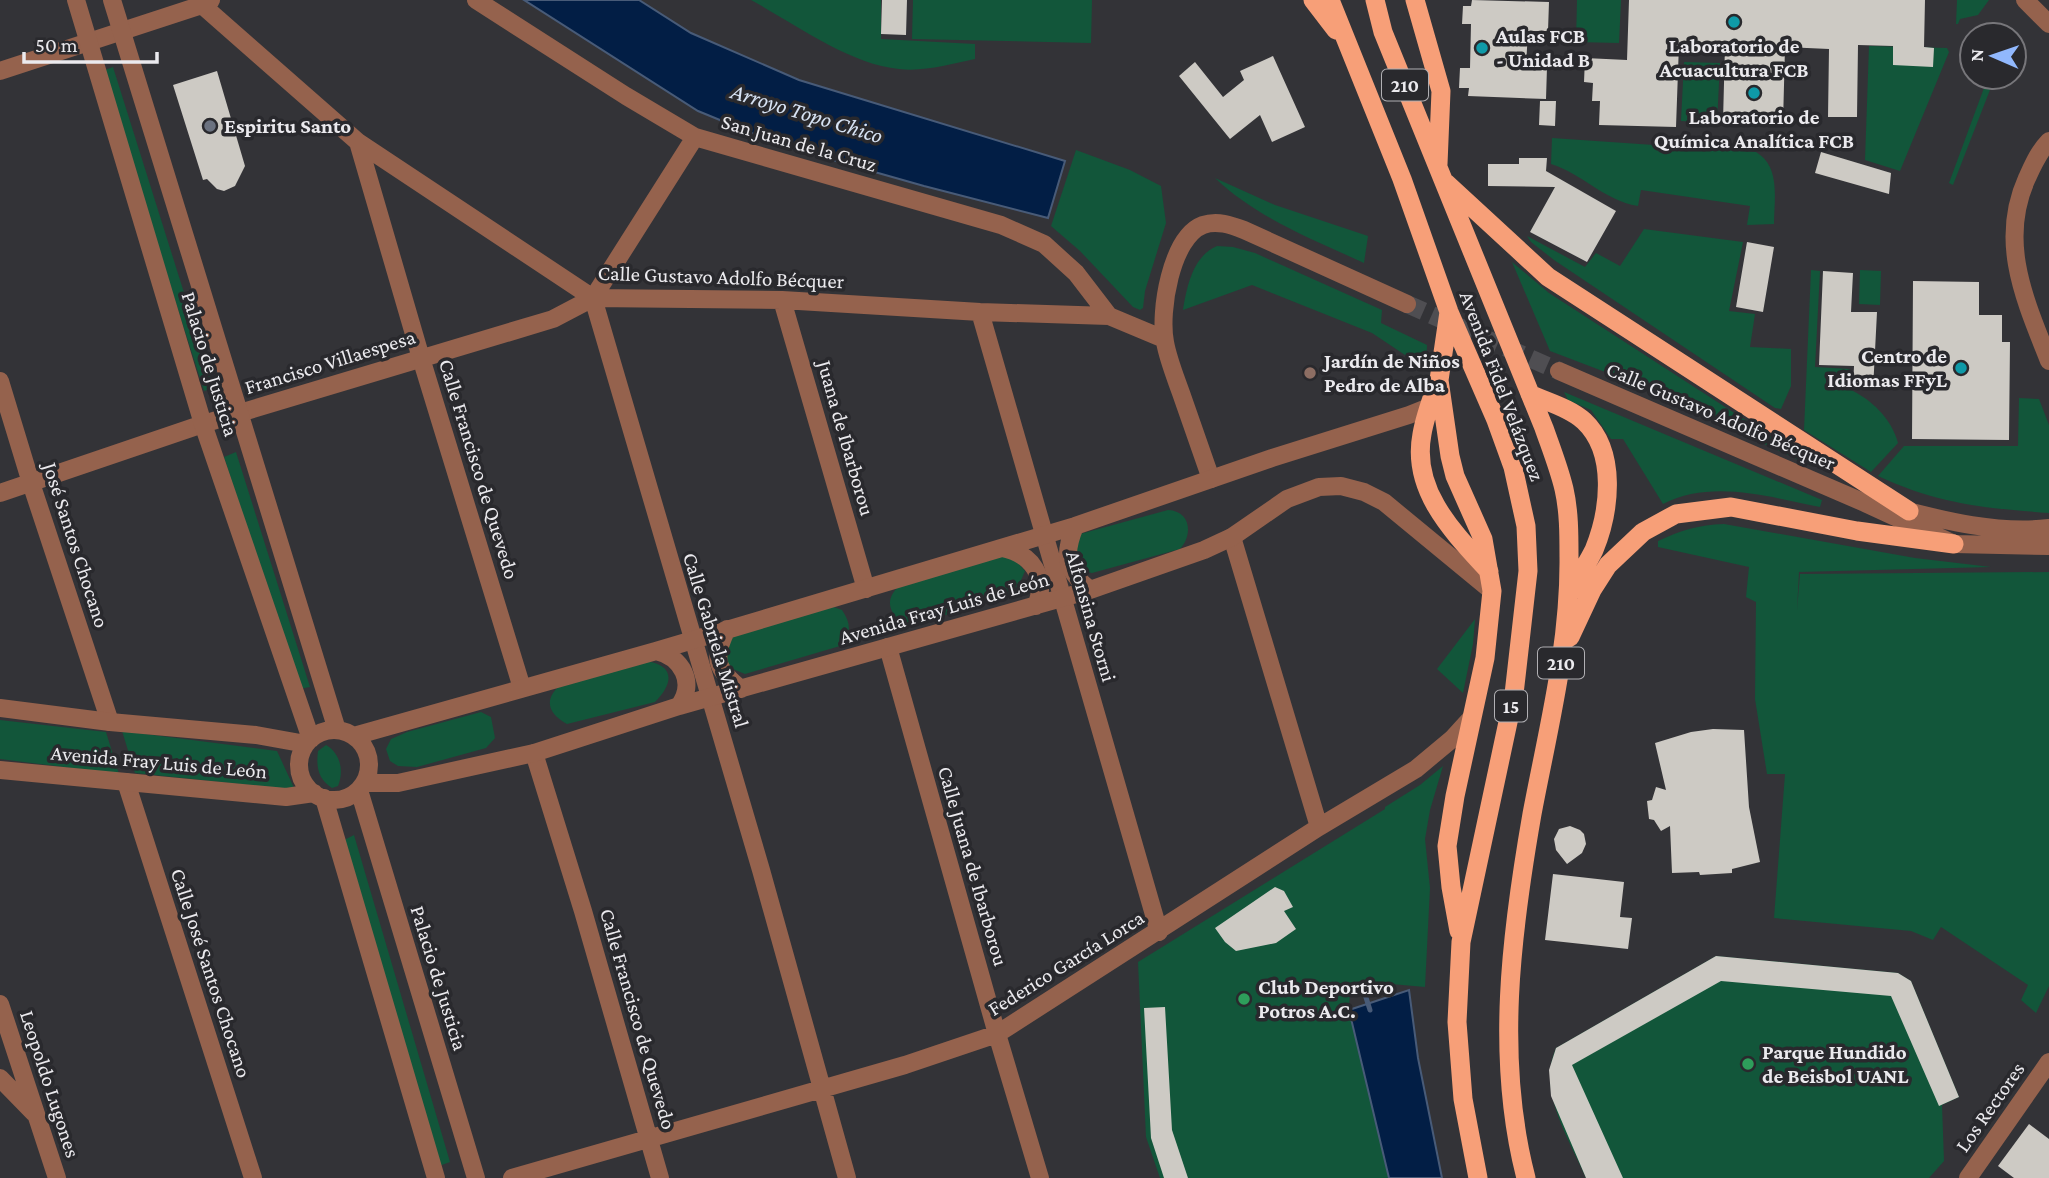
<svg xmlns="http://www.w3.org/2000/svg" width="2049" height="1178" font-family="'Crimson Pro',serif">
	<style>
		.green { fill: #12563a }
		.water { fill: #021e45; stroke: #485b78; stroke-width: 2 }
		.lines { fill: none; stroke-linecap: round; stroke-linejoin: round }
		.stream { stroke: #485b78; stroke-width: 5 }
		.building { fill: #cdcac4 }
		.minor-tunnel { stroke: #4f4e52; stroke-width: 18; stroke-dasharray: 18 9; stroke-linecap: butt }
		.minor { stroke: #95624d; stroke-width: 18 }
		.tertiary { stroke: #95624d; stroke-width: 18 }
		.trunk { stroke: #f79f78; stroke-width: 19 }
		.culture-dot { fill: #0f9aa8; stroke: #29292d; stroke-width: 2.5 }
		.worship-dot { fill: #6b7280; stroke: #29292d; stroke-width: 2.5 }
		.education-dot { fill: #8d6e63; stroke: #29292d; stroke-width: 2.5 }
		.leisure-dot { fill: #2e9e5b; stroke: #29292d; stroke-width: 2.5 }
		.labels { text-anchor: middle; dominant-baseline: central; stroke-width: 7; stroke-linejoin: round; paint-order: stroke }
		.shield { fill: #29292d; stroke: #b1b0b4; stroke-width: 2 }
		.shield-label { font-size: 19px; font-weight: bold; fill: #ebeaee }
		.poi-label { font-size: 21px; font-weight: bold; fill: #ebeaee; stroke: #29292d; text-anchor: start }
		.street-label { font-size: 21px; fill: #ebeaee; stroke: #29292d }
		.water-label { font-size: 23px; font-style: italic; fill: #d7e3f4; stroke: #29292d }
	</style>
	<rect width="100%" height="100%" fill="#333337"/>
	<!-- green -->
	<path class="green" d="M751,0h130v39l94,5v15c-25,5 -51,13 -76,10 -50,-5 -104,-45 -148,-69z
		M913,0h179l-1,43 -179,-4z
		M1577,0h44l-2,43 -43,-1z
		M1957,0h32l-11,15 -18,4 -2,5h-2z
		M1869,46l78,2 2,4 -49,119 -35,-11z
		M1684,62l36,1 -3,60 -36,-2z
		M113,67l101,321 -10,3 -102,-320z
		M1988,77h7l-42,108 -4,-2z
		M1552,138l204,14c25,15 18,47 18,72l-27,1 3,-19 -109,-16 -3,16c-35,-6 -55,-32 -87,-42z
		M1076,150l54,20 31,16 5,37 -21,68 -2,17 -3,2 -7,-3 -53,-56 -29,-25z
		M1215,178l60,27 93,31 -4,27c-52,-24 -107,-45 -149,-85z
		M1644,229l99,13 -14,69 26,3 -5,33 41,2v37l-10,23 -6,-1 -221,-148 -23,-18 -4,-6 58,31 11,-14 24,13z
		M1217,246l16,1 22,6 127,57 -1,13 46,22 -1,24 -54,-36 -120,-48 -69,25c4,-24 10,-54 34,-64z
		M1512,262l37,31 255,165 8,8 -199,-91 -63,-24z
		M1811,270l9,1 -5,96 35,2 -1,20c22,10 43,30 49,54l-27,29 -67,-42z
		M1860,270l21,1 -1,34 -21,-1z
		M1564,392l258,108 -2,7c-51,-10 -108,-28 -157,-3l-40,-65h-12l-20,-29 -23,-10z
		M2019,398l20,1 10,26v88c-66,-5 -111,-9 -171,-37l26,-30h114z
		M236,452l74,235 -11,2 -75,-232z
		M1168,510c23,1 25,25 12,39l-88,24c-17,-3 -16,-14 -19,-29l7,-10z
		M1724,524l191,34 76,9 -192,5 -2,38 3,-36 249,-2v414l-13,27 -15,-13 7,-15 -87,-58 -8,13 -22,-9 -137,-13 11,-144h-18l-12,-75 1,-97 -10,-5 3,-30 -91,-20v-6c24,-11 40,-16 66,-17z
		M1007,556l9,4 9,11 -6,14 -12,11 -91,28 -13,-1c-15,-11 -18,-24 -4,-37l94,-29z
		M831,606l11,4c9,13 10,24 -2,36l-95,28 -17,-7 -3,-24 7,-9z
		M1475,619l-2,25 -10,49 -26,-24z
		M644,661c30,3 31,21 11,41l-88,22c-20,-11 -24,-26 -4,-41z
		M481,712l10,5 4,21 -9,10 -69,19 -19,-1 -8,-5 -4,-12 5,-10 16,-7z
		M0,720l106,12 13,42 -119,-15z
		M122,731l155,20 18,39 -160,-17z
		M326,745c15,9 18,26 12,41l-6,2c-14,-9 -16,-21 -14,-37z
		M1443,766l-13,44 -5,29 5,49 -5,99 -45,-4 -30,6 -1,21 40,168h-229l-14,-41 -8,-175 247,-153v-2l35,-22z
		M354,835l96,327 -11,4 -95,-326z
		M1716,956l182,17 13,8 48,116 -17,8 2,56 -15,17h-343c-17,-40 -49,-87 -30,-130z"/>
	<!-- water -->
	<path class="water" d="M524,0h115l52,33 108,47 266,81 -17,57 -124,-32 -141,-40 -85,-35z
		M1409,990l9,68 24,120h-53l-40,-168z"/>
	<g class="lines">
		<!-- stream -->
		<path class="stream" d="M1362,985l8,25"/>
	</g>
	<!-- building -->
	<path class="building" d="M882,0h25l-1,35 -25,-1z
		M1472,0l77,2 -1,29h-20l-2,35 21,1 -1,32 -78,-3 1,-8h-10l1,-20h10l1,-44h-9l1,-18h8z
		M1629,0h296l-1,47 10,1 -1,19 -40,-2v-19l-35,-1 -1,72h-29l1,-68 -44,-2 -2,76 -60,-2 2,-76 -46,-1 -3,83 -77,-2 1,-24h-8l1,-18 -9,-1 1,-24 42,2z
		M1273,56l32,71 -33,15 -12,-27 -30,24 -51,-63 16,-14 28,35 21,-17 -4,-9z
		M217,71l28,95 -10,20 -11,5 -7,-2 -10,-10 -4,1 -30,-95z
		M1540,101h16l-1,25 -16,-1z
		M1821,152l70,21 -2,21 -74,-21z
		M1519,158h28l-1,13 70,40 -29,51 -57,-30 25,-45 -67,-1v-22h31z
		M1747,242l27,5 -11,65 -27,-5z
		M1823,271l30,2 -2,39h26l-4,78 -20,-1 1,-23 -35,-1z
		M1913,281l66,1v33h23v27h8l-1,98 -97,-1z
		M1713,729l31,1 5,77 11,55 -28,7v4l-32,2 -1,-3 -27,1 -2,-47 -9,5 -7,-11 -5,-1 -2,-18 5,-1 4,-13 10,3 -11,-47 36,-11z
		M1570,826l10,4 4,4 2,10 -4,9 -15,11 -11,-14 -2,-11 5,-10z
		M1553,874l71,8 -4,35 12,1 -4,31 -83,-9z
		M1275,887l9,4 9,16 -9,4 12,18 -20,14 -40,8 -11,-9 -10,-14z
		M1716,956l182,17 13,8 48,116 -20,9 -48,-110 -170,-15 -149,84 51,113h-37l-35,-82 -2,-26 7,-22z
		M1165,1007l7,123 16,48h-24l-13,-40 -7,-130z
		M2029,1124l20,15v39h-35l-16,-12z"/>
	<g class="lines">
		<!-- minor-tunnel -->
		<path class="minor-tunnel" d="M1407,304l152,67"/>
		<!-- minor -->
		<path class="minor" d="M476,0l150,96 69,41 306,88 43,19 32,29 33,43
			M2025,0l24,24
			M202,5l156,137 235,156 189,2 198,12 129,4 55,23
			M0,71l202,-66 9,-5
			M695,137l-102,161 168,572 86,308
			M2049,141c-10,10 -16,24 -22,37 -29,64 -2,122 22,183
			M358,142l63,216 101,330
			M782,300l84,289
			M980,312l179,620
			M1559,371l306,132 89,41 95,2
			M0,381l31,102 79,239
			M1211,479c-10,-28 -20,-57 -30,-86 -6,-17 -13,-34 -16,-51 -6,-30 6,-105 38,-117 14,-5 28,0 41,5l163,74
			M0,493l203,-69 350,-105 40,-21
			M1896,508c49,13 102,26 153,20
			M1232,537l87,290
			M888,647l109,387 43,144
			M534,753l49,158 77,267
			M126,782l127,396
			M0,1004l57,174
			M0,1078l34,35
			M512,1178l393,-113 92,-31 322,-207 97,-58 36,-30 20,-22
			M1968,1178l81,-116"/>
		<!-- tertiary -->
		<path class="tertiary" d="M76,0l127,424 108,315
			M112,0l225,730
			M1075,526c-12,29 -10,44 15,64
			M1002,548c30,6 46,29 34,58
			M727,629c-15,30 -11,40 14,60
			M656,651c26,6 40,32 23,55
			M0,708l110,14 146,13 50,9
			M299 765a35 35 0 1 1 70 0a35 35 0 1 1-70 0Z
			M354,736l302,-85 419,-125 197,-68 137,-43 20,-8
			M0,770l286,27 28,-4
			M365,783h33l136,-30 145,-47 411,-116 114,-40 28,-13 55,-38 32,-12 22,-1 23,6 20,10 108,89
			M359,790l117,388
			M324,798l112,380"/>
		<!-- trunk -->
		<path class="trunk" d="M1313,0l23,30
			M1330,0l72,179 47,133 47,108 17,47 13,59 2,45 -14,123 -53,248 -4,80 6,77 15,79
			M1375,0l8,32 161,396c7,20 15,40 20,61 5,22 5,45 5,68 1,88 -21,172 -37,257 -21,120 -37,245 -6,364
			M1415,0l26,91 -3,73
			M1446,183l102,94 361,234
			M1449,312l-10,68 11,76 5,20 28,63 9,52 -7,67 -30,138 -8,50 4,41 8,44
			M1438,381c-6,17 -13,35 -16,53 -11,57 32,99 67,137
			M1530,394c17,8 40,14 54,27 33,31 26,90 10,129 -7,14 -17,29 -24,43
			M1570,637l22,-47 16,-25 35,-33 33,-18 55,-7 126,24 97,13"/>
	</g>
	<!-- markers -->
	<g class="culture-dot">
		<circle cx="1734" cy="22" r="7"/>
		<circle cx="1482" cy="48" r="7"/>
		<circle cx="1754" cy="93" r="7"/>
		<circle cx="1961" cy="368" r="7"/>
	</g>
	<circle class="worship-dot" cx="210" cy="126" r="7"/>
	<circle class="education-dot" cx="1310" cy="373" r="7"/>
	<g class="leisure-dot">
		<circle cx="1244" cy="999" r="7"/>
		<circle cx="1748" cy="1064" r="7"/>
	</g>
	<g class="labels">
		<!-- shield labels -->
		<g class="shield">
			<rect x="1382" y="69.5" width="46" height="31" rx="5"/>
			<rect x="1538" y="647.5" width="46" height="31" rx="5"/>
			<rect x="1495" y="690.5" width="32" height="31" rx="5"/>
		</g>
		<g class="shield-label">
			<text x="1405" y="85">210</text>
			<text x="1561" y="663">210</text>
			<text x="1511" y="706">15</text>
		</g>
		<!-- poi labels -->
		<g class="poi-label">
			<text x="1496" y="36">Aulas FCB<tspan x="1496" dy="24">- Unidad B</tspan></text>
			<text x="1734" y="46" text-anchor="middle">Laboratorio de<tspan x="1734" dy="24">Acuacultura FCB</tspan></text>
			<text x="1754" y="117" text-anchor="middle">Laboratorio de<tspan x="1754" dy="24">Química Analítica FCB</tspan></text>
			<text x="224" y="126">Espiritu Santo</text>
			<text x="1947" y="356" text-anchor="end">Centro de<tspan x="1947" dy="24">Idiomas FFyL</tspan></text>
			<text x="1324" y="361">Jardín de Niños<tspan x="1324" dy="24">Pedro de Alba</tspan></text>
			<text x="1258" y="987">Club Deportivo<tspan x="1258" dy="24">Potros A.C.</tspan></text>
			<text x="1762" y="1052">Parque Hundido<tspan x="1762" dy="24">de Beisbol UANL</tspan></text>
		</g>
		<!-- street labels -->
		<g class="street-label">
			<text transform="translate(799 143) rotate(16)">San Juan de la Cruz</text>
			<text transform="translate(721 277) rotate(2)">Calle Gustavo Adolfo Bécquer</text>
			<text transform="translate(330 362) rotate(-17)">Francisco Villaespesa</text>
			<text transform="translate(210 364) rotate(73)">Palacio de Justicia</text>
			<text transform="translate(1502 386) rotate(69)">Avenida Fidel Velázquez</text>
			<text transform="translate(1721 416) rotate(23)">Calle Gustavo Adolfo Bécquer</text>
			<text transform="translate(846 438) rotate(74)">Juana de Ibarborou</text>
			<text transform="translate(479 469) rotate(73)">Calle Francisco de Quevedo</text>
			<text transform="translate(76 545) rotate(72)">José Santos Chocano</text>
			<text transform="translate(944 608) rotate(-16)">Avenida Fray Luis de León</text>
			<text transform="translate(1091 616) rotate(74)">Alfonsina Storni</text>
			<text transform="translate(716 640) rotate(73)">Calle Gabriela Mistral</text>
			<text transform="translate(159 762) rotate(5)">Avenida Fray Luis de León</text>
			<text transform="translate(973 866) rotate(74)">Calle Juana de Ibarborou</text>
			<text transform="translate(1066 963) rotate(-32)">Federico García Lorca</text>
			<text transform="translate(211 973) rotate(72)">Calle José Santos Chocano</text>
			<text transform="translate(439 978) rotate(73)">Palacio de Justicia</text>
			<text transform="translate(638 1019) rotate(74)">Calle Francisco de Quevedo</text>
			<text transform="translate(50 1084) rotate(72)">Leopoldo Lugones</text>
			<text transform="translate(1990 1107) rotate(-55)">Los Rectores</text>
		</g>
		<!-- water labels -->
		<g class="water-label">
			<text transform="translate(807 113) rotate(17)">Arroyo Topo Chico</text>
		</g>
	</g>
	<!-- north arrow -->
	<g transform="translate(1993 56) rotate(272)"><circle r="33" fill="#29292d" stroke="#77767a" stroke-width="2"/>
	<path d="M0-5L12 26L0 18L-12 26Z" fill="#91b8fd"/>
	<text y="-10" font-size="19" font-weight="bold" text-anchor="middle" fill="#ebeaee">N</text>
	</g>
	<!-- scale -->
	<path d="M24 52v10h133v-10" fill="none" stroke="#ebeaee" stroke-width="3.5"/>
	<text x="35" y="52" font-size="21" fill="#ebeaee" stroke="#29292d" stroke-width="5" paint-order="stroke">50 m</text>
</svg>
